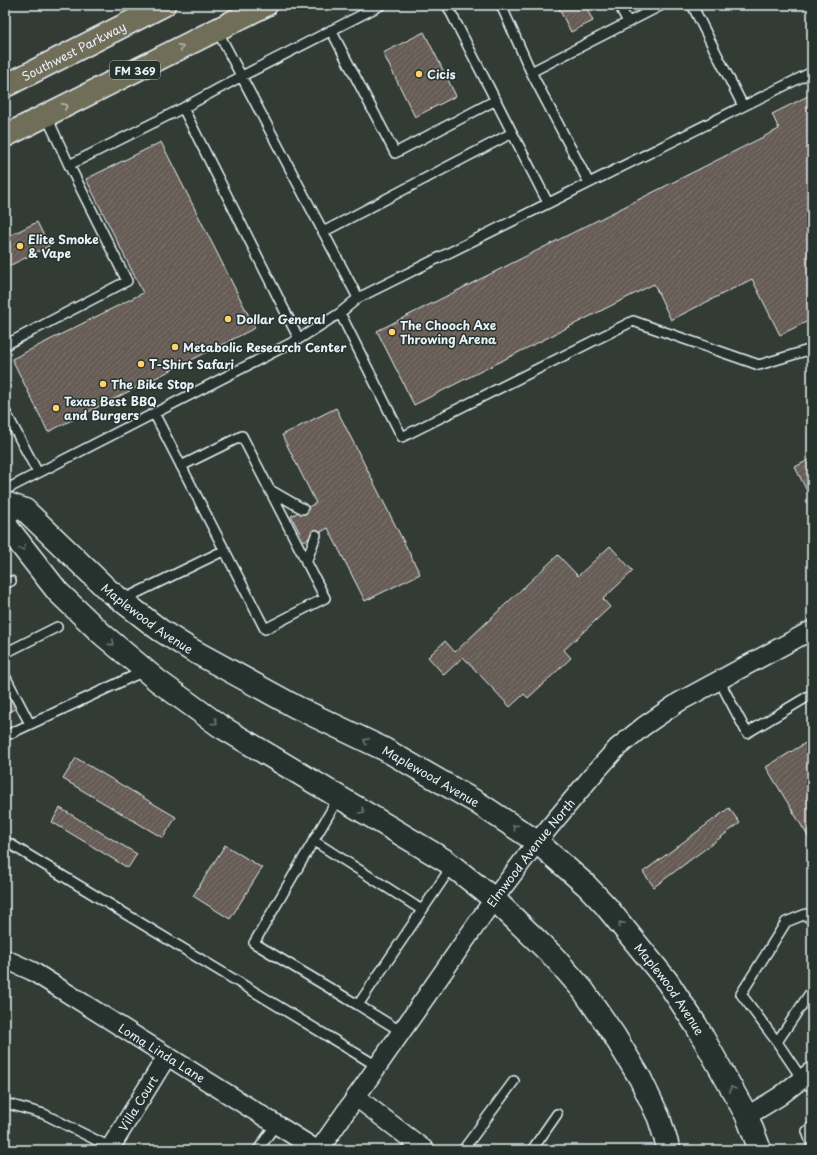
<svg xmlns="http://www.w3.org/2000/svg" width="817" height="1155" font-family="'Playpen Sans',sans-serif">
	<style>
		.building { fill: url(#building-hatch); stroke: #e8f1f8 }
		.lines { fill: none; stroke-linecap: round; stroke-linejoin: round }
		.service-casing { stroke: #e8f1f8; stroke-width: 12 }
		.minor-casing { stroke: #e8f1f8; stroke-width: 21 }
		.tertiary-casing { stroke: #e8f1f8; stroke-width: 25 }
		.primary-casing { stroke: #e8f1f8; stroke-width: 25 }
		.service { stroke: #26332d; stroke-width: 9 }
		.minor { stroke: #26332d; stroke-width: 18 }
		.tertiary { stroke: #26332d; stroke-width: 22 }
		.primary { stroke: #706e59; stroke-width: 22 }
		.oneway { stroke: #b8bdb8 }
		.oneway2 { stroke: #6a7674 }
		.poi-dot { fill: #ffd166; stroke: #26332d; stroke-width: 1.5 }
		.labels { text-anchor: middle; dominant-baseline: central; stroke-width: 3; stroke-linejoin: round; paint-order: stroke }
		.shield { fill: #26332d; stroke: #aeb8bb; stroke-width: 1 }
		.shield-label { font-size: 11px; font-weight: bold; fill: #e8f1f8 }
		.street-label { font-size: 12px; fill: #e8f1f8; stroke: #26332d }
		.poi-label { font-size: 12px; font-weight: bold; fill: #e8f1f8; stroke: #26332d; text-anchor: start }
	</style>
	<defs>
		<pattern id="building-hatch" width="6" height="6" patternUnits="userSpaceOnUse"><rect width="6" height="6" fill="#665b54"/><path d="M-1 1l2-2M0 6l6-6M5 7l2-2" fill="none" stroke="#7c736d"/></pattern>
	</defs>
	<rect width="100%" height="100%" fill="#333b35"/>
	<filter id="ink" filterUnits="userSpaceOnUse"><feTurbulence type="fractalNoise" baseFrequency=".025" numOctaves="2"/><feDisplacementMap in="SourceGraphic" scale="8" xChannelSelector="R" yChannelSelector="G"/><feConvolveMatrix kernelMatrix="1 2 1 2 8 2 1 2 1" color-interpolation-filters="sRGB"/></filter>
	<g filter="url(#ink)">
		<!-- building -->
		<path class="building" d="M557,5h28l8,16 -22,11z
			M424,32l32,64 -41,21 -32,-64z
			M812,94v225l-32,16 -28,-56 -81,41 -17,-36 -240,121 -37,-74 402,-202 -7,-15z
			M161,142l94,186 -207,104 -36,-73 131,-66 -57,-114z
			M37,222l12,24 -44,22v-30z
			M336,408l84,166 -55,27 -37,-73 -24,13 -13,-25 25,-13 -34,-68z
			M812,458v43l-17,-34z
			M610,546l23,25 -30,28 7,8 -46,43 7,8 -43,40 -4,-4 -14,13 -47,-50 -19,18 -16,-18 17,-16 10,11 103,-97 20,21z
			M5,684l12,24 -12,6z
			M812,739v104l-46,-76z
			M76,758l100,59 -13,21 -100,-59z
			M60,808l77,46 -9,14 -76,-46z
			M729,808l11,15 -86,64 -11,-15z
			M225,845l37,23 -32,51 -37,-23z"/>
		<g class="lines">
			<defs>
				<path id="service" d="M447,5l101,198
					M501,5l30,67
					M619,5l9,17
					M692,5l51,101
					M217,30l141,268
					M331,30l64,123 101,-53
					M812,72l-454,226 -18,15 62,124 231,-116 126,44 53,-16
					M69,165l114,-57
					M589,183l-58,-111 131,-67
					M323,232l189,-99
					M340,313l-41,26 -116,-231 59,-32 139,-71
					M5,345l122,-64 -58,-116 -23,-50
					M5,411l33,62
					M154,413l111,216 60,-31 -83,-162 -61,30
					M5,490l294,-151
					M270,490l33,19
					M306,563l10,-28
					M5,584l6,-3
					M122,600l103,-50
					M5,653l52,-26
					M5,676l25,48
					M719,680l28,53 65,-39
					M5,736l139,-65
					M339,797l-85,146 104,62
					M5,841l372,225
					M314,841l108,69
					M812,990l-35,52 25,37 10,9
					M402,1032l-44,-27 94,-139
					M777,1042l-36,-48 45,-72 20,-8 6,7
					M5,1103l39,11 66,33
					M812,1127l-5,4 5,15
					M258,1150l18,-26
					M463,1150l51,-69
					M532,1150l25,-36"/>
				<g id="minor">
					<path id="s1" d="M5,959l27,12 285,179"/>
					<path d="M356,1097l69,53"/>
					<path d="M747,1116l33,-20 32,-25"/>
					<path id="s2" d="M109,1150l58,-94"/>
					<path id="s3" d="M319,1150l175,-251 43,-57 55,-66 25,-28 27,-22 35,-24 133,-72"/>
				</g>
				<g id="tertiary">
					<path id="s4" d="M5,503l20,7 83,80 52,40 30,19 106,58 88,42 94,54 59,39 49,43 19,20 62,76 29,44 51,91 13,34"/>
					<path d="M5,515l2,12 51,65 44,42 56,47 62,45 226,135 48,38 60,58 29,33 31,45 26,43 19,40 10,32"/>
				</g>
				<g id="primary">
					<path id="s5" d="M5,86l159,-81"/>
					<path d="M5,136l261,-131"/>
				</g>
			</defs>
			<!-- service casing -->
			<use href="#service" class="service-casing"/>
			<!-- minor casing -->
			<use href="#minor" class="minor-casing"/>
			<!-- tertiary casing -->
			<use href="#tertiary" class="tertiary-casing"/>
			<!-- primary casing -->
			<use href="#primary" class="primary-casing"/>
			<!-- service -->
			<use href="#service" class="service"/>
			<!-- minor -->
			<use href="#minor" class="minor"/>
			<!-- tertiary -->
			<use href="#tertiary" class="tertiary"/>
			<!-- primary -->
			<use href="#primary" class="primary"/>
		</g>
		<!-- one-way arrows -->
		<defs><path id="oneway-chevron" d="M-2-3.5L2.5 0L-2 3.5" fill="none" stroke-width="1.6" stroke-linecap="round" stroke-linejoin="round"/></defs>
		<g class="oneway">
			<use href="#oneway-chevron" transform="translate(181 47) rotate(-27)"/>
			<use href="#oneway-chevron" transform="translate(65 106) rotate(-27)"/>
		</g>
		<g class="oneway2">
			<use href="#oneway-chevron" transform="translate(23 548) rotate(52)"/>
			<use href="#oneway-chevron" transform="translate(112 643) rotate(40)"/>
			<use href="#oneway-chevron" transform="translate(215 722) rotate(36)"/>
			<use href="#oneway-chevron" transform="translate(366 741) rotate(-154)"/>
			<use href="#oneway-chevron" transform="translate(362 811) rotate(31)"/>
			<use href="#oneway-chevron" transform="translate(515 827) rotate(-146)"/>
			<use href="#oneway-chevron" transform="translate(621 924) rotate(-129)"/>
			<use href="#oneway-chevron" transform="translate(732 1089) rotate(-119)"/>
		</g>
	</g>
	<!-- markers -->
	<g class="poi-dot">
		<circle cx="419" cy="74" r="4"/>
		<circle cx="20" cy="246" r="4"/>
		<circle cx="228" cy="319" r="4"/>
		<circle cx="392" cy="332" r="4"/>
		<circle cx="175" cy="347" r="4"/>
		<circle cx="141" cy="364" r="4"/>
		<circle cx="103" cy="384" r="4"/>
		<circle cx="56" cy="408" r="4"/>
	</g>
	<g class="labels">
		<!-- shield labels -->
		<rect class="shield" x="110" y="61" width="50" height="18" rx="3"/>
		<g class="shield-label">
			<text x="135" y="70">FM 369</text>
		</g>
		<!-- street labels -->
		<g class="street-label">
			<text stroke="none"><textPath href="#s5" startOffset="77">Southwest Parkway</textPath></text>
			<text stroke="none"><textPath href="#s4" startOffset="185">Maplewood Avenue</textPath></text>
			<text stroke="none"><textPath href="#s4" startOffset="510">Maplewood Avenue</textPath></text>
			<text stroke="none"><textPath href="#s3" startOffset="365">Elmwood Avenue North</textPath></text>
			<text stroke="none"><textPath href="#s4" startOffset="834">Maplewood Avenue</textPath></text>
			<text stroke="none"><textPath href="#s1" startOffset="183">Loma Linda Lane</textPath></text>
			<text stroke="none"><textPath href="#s2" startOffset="55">Villa Court</textPath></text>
		</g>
		<!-- poi labels -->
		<g class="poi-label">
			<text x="427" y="74">Cicis</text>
			<text x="28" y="239">Elite Smoke<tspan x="28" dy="14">&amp; Vape</tspan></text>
			<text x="236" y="319">Dollar General</text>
			<text x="400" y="325">The Chooch Axe<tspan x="400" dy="14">Throwing Arena</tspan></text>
			<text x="183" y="347">Metabolic Research Center</text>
			<text x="149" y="364">T-Shirt Safari</text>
			<text x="111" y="384">The Bike Stop</text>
			<text x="64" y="401">Texas Best BBQ<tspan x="64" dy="14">and Burgers</tspan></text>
		</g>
	</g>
	<!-- margin -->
	<rect width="817" height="1155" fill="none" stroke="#26332d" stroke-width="20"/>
	<rect x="10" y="10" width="797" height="1135" fill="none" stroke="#e8f1f8" stroke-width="1.5" filter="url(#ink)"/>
</svg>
